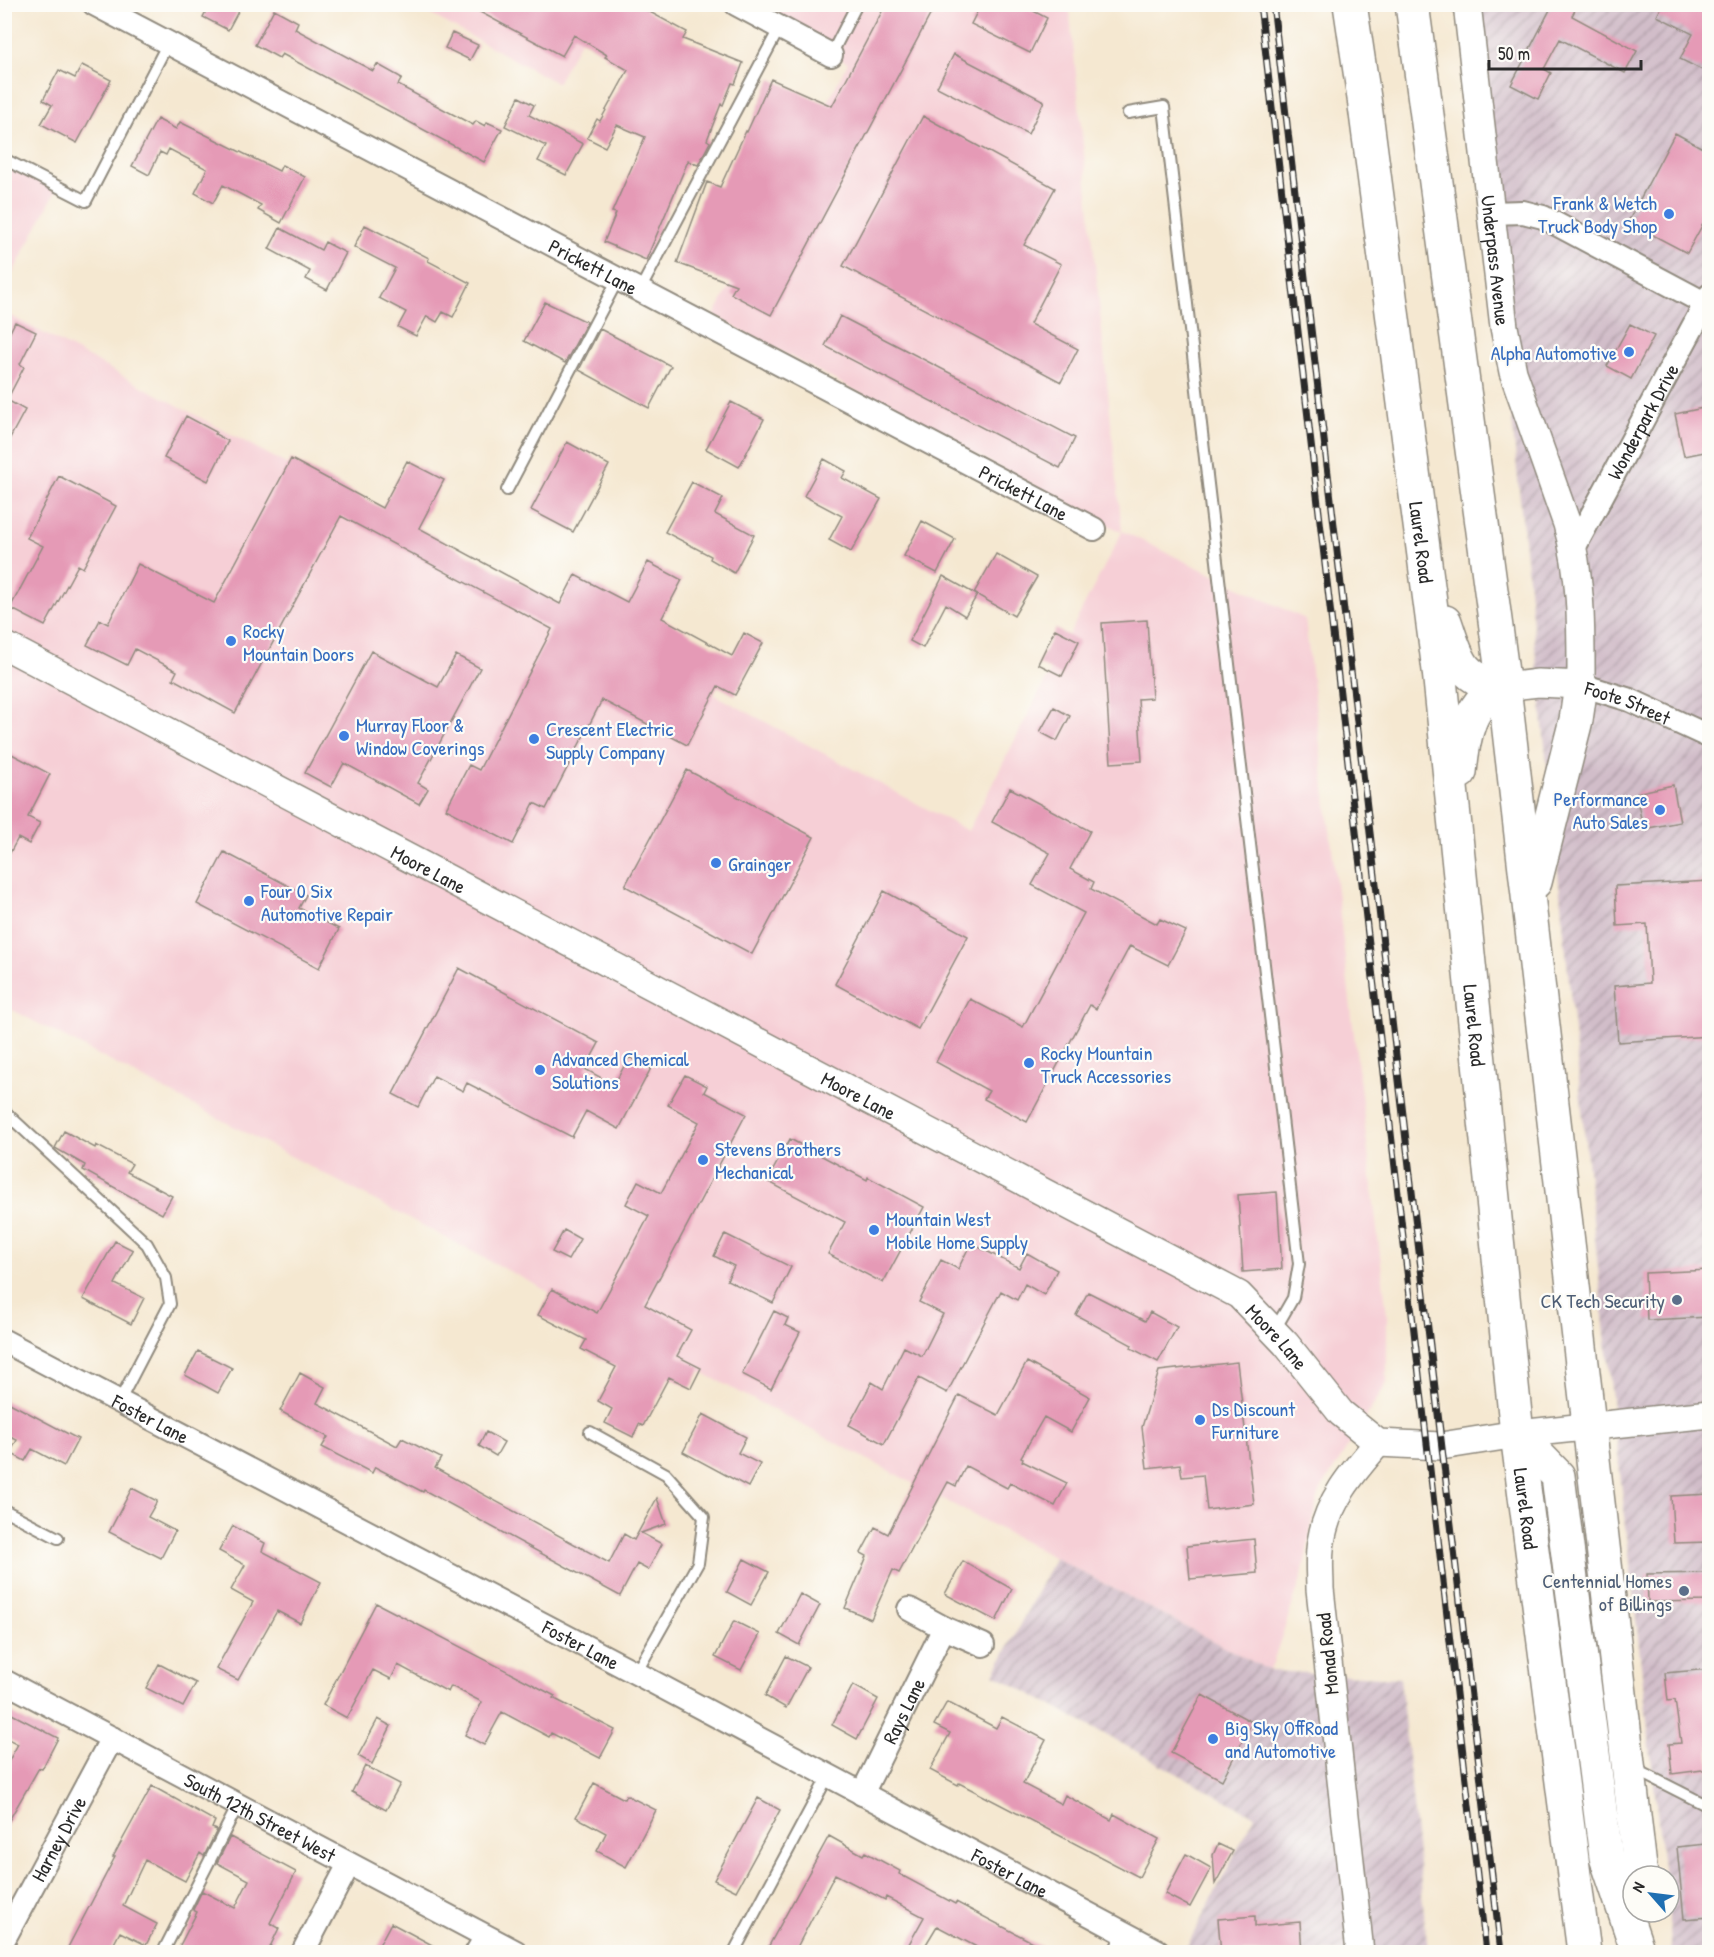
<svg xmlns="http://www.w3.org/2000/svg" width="1714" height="1957" font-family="'Patrick Hand',sans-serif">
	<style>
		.built { fill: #f6cfd6 }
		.industrial { fill: url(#industrial-furrows) }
		.building { fill: #e59ab6 }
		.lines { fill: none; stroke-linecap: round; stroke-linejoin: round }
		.service-casing { stroke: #908a7e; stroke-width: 14 }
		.minor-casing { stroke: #908a7e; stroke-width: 26 }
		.tertiary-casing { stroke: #908a7e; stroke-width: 30 }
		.primary-casing { stroke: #908a7e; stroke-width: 36 }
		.service { stroke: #fff; stroke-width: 10 }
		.minor { stroke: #fff; stroke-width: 22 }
		.tertiary { stroke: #fff; stroke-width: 27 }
		.primary { stroke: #fff; stroke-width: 33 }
		.rail-casing { stroke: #2b2b2b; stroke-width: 7 }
		.rail { stroke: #fdfcf7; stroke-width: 4.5; stroke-dasharray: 14; stroke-linecap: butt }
		.shop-dot { fill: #3f7fe0; stroke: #fdfcf7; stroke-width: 2 }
		.service-dot { fill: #5c6f8a; stroke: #fdfcf7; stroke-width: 2 }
		.labels { text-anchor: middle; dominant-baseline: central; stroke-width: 4.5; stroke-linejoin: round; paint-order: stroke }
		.shop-label { font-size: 20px; fill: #366cbe; stroke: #fdfcf7; text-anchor: start }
		.street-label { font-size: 20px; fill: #2b2b2b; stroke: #fdfcf7 }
		.service-label { font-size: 20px; fill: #4e5e75; stroke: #fdfcf7; text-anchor: end }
	</style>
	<defs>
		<pattern id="industrial-furrows" width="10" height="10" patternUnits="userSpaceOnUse" patternTransform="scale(1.5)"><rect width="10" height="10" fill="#d1bdc9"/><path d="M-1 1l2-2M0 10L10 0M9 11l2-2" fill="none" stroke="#aa9aa3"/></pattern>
	</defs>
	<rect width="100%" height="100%" fill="#fdfcf7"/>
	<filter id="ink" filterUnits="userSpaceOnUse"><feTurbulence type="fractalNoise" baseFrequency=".0167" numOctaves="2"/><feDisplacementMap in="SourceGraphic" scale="12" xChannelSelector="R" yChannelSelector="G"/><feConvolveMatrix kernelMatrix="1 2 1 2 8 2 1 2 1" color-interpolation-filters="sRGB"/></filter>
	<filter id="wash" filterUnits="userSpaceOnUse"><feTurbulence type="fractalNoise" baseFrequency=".008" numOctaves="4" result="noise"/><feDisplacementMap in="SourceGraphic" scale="24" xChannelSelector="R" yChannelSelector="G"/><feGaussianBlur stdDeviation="1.35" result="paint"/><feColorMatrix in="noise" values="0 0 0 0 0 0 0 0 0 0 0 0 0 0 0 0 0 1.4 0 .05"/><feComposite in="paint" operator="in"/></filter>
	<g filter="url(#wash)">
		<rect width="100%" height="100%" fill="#f5e8d1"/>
		<!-- built -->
		<path class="built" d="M413,5h187l-43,78z
			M736,5h333l53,526 183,88 82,695v69l-69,112 -16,81 -32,95 -1265,-665 -1,-694 964,519 154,-299 -408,-216 134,-253z
			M5,159l53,28 -53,101z"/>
		<!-- industrial -->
		<path class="industrial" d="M1467,5h242v1947h-37l-4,-40 1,-36h-5l-62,-569 -111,-1094z
			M1055,1558l215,113 130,7 28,274h-244l71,-136 -261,-142z"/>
		<g id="blocks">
			<!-- building -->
			<path class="building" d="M210,4h32l-14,26 -25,-13z
				M465,4h185l-4,6 41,22 -4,7 60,24 -8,21 -3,-1 -9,22 -2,-1 -14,36 3,2 -12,23 -10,-4 -42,99 -42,-18 12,-29 -4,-1 33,-75 -28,-12 -12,22 -18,-9 10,-19 3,2 28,-51 -23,-13 2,-2 -33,-20 -12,21z
				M886,4h50l-165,311 -40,-21 5,-9 -59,-22 30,-81 13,5 26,-56 1,1 24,-53 61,27z
				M981,4h39l27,14 -17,35 -59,-29z
				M1553,4h25l-6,12 65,35 -12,22 -65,-34 -16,30 7,4 -13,26 -27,-14z
				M1663,4h47v70l-30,-15 13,-25 -36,-18z
				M274,9l24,13 -3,7 78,42 4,-7 25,14 -4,7 75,40 3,-4 9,5 2,-4 15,7 -18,33 -202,-108 -3,4 -24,-13z
				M452,33l26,12 -8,15 -25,-12z
				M954,54l90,47 -16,33 -91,-47z
				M82,65l29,15 -34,63 -36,-19 11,-19 -9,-5 16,-30 16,8z
				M519,97l15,8 -5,10 54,29 -17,31 -28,-14 8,-15 -41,-20z
				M923,116l132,72 -31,57 37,19 -31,60 48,25 -17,33 -218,-116z
				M157,119l19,10 4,-7 99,49 3,-6 23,12 -24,46 -23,-13 3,-5 -38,-20 -10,18 -18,-10 12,-24 -38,-20 -3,6 -6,-3 -11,23 -17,-9z
				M1675,133l35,19v59l-23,42 -59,-31z
				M365,225l64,33 -1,3 42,22 -17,34 -10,-5 -6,10 -10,-6 -11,20 -18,-9 8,-15 -27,-14 16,-30 -41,-21z
				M280,228l41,22 4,-8 21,11 -19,37 -21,-11 4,-8 -41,-22z
				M545,302l42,20 -22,41 -41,-22z
				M840,316l235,122 -15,30 -235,-122z
				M15,322l21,10 -16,32 4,3 -17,33 18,10 -21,39v-105z
				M1630,324l24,12 -23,43 -24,-13z
				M600,329l71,37 -22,42 -70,-38z
				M731,402l33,17 -25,48 -33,-18z
				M1703,408l2,14 5,-1v30l-26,5 -9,-42z
				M186,416l30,16 -1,2 13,7 -20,40 -44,-23z
				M567,442l42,23 -36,67 -42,-22z
				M291,459l91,49 25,-47 37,19 -25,48 141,76 15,-29 52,27 21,-40 34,18 -20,38 70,38 12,-23 19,10 -28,52 -17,-9 -31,59 -85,-45 -56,109 -12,-6 -21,41 -67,-35 23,-44 10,5 73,-141 -211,-113 -106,197 -62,-34 4,-8 -42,-22 -8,16 -40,-20 13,-25 8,4 30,-60 76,39z
				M824,459l22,12 -4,7 39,21 -30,53 -22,-12 13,-24 -38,-20z
				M59,476l57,30 -33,62 -5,-3 -33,61 -35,-18 33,-62 -16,-8z
				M692,482l31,16 -8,16 39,21 -20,38 -24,-14 1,-3 -46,-24z
				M922,521l33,18 -18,34 -33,-17z
				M996,554l41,23 -23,39 -40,-23z
				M943,576l34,19 -12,21 -19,-12 -23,44 -13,-7z
				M1147,620l5,78 -14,1 4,62 -31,2 -9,-140z
				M1055,629l24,12 -17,35 -24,-12z
				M371,651l67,36 18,-32 24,13 -62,115 10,6 -9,15 -75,-41 -13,24 -26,-14z
				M1054,707l16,9 -13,25 -17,-9z
				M4,750l46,24 -22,43 12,6 -11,21 -11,-6 -14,26z
				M687,770l127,67 -62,117 -127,-68z
				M1673,785l7,37 -37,7 -7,-36z
				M1010,788l80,43 -20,38 24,13 -3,7 66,35 3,-5 26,12 -18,34 -38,-19 -34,63 -6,-4 -63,117 -43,-23 5,-8 -53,-29 34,-63 53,28 61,-114 -52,-28 18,-32 -58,-31z
				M224,852l82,43 -7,13 40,21 -20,39 -122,-64z
				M1710,881v155l-92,6 -4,-56 36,-3 -3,-59 -30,2 -2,-40z
				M884,891l84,45 -50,93 -83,-45z
				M459,968l140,75 -14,26 29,16 15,-28 22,11 -32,61 -33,-18 -14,26 -105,-54 -4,8 -29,-15 -16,31 -25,-13z
				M685,1075l22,11 -3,6 42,22 -101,191 46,25 -14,26 24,12 -10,20 -22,-11 -26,49 -4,-2 -6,13 -28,-14 7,-14 -14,-8 18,-34 -35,-18 5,-9 -48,-25 14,-26 45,24 52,-97 -23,-12 12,-23 23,12 38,-71 -31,-17z
				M64,1131l31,17 1,-3 36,19 -5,8 45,24 -10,18 -79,-44 2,-5 -30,-17z
				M790,1139l77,41 1,-3 56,30 -41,76 -55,-29 17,-32 -78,-41z
				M1277,1192l5,77 -39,3 -5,-77z
				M564,1230l16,9 -12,21 -16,-8z
				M725,1234l66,33 -18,36 -46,-23 7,-14 -20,-10z
				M115,1241l18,9 -18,34 29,14 -13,26 -48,-25z
				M971,1243l48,25 8,-15 30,17 -13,25 -19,-11 -8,16 -16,-9 -54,102 -28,-15 -35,66 -35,-19 23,-43 11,7 21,-42 18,9 21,-42 -24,-12 22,-42 17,9z
				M1710,1270v47l-63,3 -2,-47z
				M1088,1292l57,29 5,-9 27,15 -19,35 -27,-14 1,-3 -56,-30z
				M774,1311l14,7 -3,7 15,7 -29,57 -29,-15z
				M198,1351l34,17 -14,25 -33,-18z
				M1027,1362l63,35 -19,35 -27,-15 -23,40 2,1 -1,3 45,22 -12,23 -45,-23 -3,5 -41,-22 -10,20 -8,-4 -49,91 -6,-3 -22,49 -26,-11 22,-52 -6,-3 14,-26 13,7 71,-139 39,20z
				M1237,1362l17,142 -47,6 -4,-35 -21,2 -2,-13 -33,4 -5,-41 17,-56z
				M300,1373l25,14 -8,16 80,43 5,-8 39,20 -6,10 174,95 15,-29 10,6 23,-42 9,26 -25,9 21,11 -14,26 -11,-6 -17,32 -196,-106 -1,2 -48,-25 -3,6 -50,-26 6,-10 -48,-26z
				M4,1400l74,39 -14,27 -32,-17 -7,12 -15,-8 7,-13 -13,-6z
				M703,1414l43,23 -8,16 22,11 -12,23 -65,-35z
				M486,1432l18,10 -8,14 -17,-10z
				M132,1488l25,13 -9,16 27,14 -14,27 -52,-26z
				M1710,1494v48l-36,1 -3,-47z
				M233,1526l32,17 -3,8 59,31 -21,41 -23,-12 -39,69 -22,-11 37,-67 -22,-12 14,-25 -26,-14z
				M1254,1539l3,34 -67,6 -3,-33z
				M744,1559l25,13 -18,33 -24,-13z
				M963,1561l49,28 -16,32 -51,-27z
				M1710,1573v28l-62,1 -1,-28z
				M800,1594l20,11 -21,40 -20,-11z
				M376,1603l179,93 -2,2 62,32 -15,28 -49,-25 -2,4 -47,-25 -18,33 -19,-10 17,-33 -31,-16 -3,6 -50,-27 -7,14 -18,-9 -26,48 -24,-13z
				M734,1621l26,13 -19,36 -26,-13z
				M786,1656l22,11 -22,41 -21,-12z
				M159,1664l37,19 -13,24 -37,-19z
				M1710,1669v27l-5,1 5,38v34l-38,5 -3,-30 12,-1 -6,-43 -7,1 -3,-28z
				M853,1685l25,14 -21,40 -25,-14z
				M1202,1695l50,27 -30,58 -51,-27z
				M947,1702l49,26 6,-11 44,23 -23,44 38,20 4,-9 46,25 3,-6 45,25 -20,38 -180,-94 -1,2 -28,-15 20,-37 -16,-8z
				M4,1710l54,28 -16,31 -3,-1 -35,61v-59l14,-26 -14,-7z
				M378,1719l13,7 -19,38 -14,-8z
				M365,1766l35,18 -14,26 -34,-18z
				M594,1783l30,16 2,-4 30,15 -30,57 -29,-16 9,-18 -30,-16z
				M152,1786l63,35 -3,7 5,2 -13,26 -4,-3 -15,28 -40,-21 -22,46 34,18 -11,21 -26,-13 -11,21h-44l50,-96h-2z
				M758,1798l22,12 -44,81 -22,-11z
				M829,1836l34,19 2,-3 35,19 -1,3 56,30 1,-2 97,51h-65l-51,-27 -15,25 -13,-7 15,-27 -38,-20 -1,3 -50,-26 -41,79h-29z
				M230,1837l66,35 -26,51 9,5 -12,25h-91l21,-41 -4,-2 9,-19 33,17 14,-28 -32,-17z
				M1218,1844l15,7 -18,33 -2,-29z
				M1706,1844l4,33v40l-26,2 -7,-72z
				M1186,1854l25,14 -21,39 -25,-13z
				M1255,1916v10l45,-4 2,31h-81l-3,-34z
				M391,1923l56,30h-59l-10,-6z"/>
		</g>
	</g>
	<g filter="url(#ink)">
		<use href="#blocks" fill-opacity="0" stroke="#908a7e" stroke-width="1.5"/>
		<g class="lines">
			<defs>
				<path id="service" d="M831,55l26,-51
					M1128,113l36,-6 135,1157 -6,34 -19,33
					M4,159l82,42 82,-158
					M640,290l140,-263
					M507,490l111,-211
					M6,1113l141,131 19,34 4,26 -51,98
					M590,1432l76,42 38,43 -6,46 -62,110
					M4,1510l54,28
					M1635,1769l75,38
					M163,1952l75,-147
					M470,1952l11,-19
					M734,1952l94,-176
					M1113,1952l11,-19"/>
				<g id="minor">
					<path id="s1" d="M94,4l1000,525"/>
					<path d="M736,4l95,51"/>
					<path d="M1491,213l32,-1 20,5 167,89"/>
					<path id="s2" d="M1574,548l136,-253"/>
					<path id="s3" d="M1581,685l49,15 80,37"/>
					<path id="s4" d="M4,1341l632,332 522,278"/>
					<path d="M909,1609l35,19 39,17"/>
					<path id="s5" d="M4,1681l512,271"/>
					<path id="s6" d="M862,1794l82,-166"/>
					<path id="s7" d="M4,1939l108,-201"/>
					<path d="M303,1952l46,-88"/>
				</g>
				<g id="tertiary">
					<path id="s8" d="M1467,4l37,323 9,45 54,152c15,53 14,106 14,161l-43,-2 -34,4"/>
					<path id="s9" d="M4,645l1235,650 47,49 55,69 37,30 63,3 76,-12 193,-20"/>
					<path d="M1360,1952l-40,-363c0,-15 -2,-32 1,-47 6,-40 31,-69 57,-99"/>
				</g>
				<g id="primary">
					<path id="s10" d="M1350,4l14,94 75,572 78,764 67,518"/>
					<path d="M1412,4l92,683 137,1189"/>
					<path d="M1445,622c13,37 15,58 59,65"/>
					<path d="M1460,772c3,-33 9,-74 44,-85"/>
					<path d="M1535,882l41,-162 5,-35"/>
					<path d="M1517,1434l41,42 48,381 32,95"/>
				</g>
			</defs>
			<!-- service casing -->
			<use href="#service" class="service-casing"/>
			<!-- minor casing -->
			<use href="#minor" class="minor-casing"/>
			<!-- tertiary casing -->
			<use href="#tertiary" class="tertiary-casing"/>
			<!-- primary casing -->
			<use href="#primary" class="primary-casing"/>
			<!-- service -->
			<use href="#service" class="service"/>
			<!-- minor -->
			<use href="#minor" class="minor"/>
			<!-- tertiary -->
			<use href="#tertiary" class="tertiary"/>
			<!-- primary -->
			<use href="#primary" class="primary"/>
			<defs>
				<path id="rail" d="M1260,4l226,1948
					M1273,4l228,1948"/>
			</defs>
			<!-- rail casing -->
			<use href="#rail" class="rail-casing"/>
			<!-- rail -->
			<use href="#rail" class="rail"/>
		</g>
	</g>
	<!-- markers -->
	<g class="shop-dot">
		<circle cx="1669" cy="214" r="6"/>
		<circle cx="1629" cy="352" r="6"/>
		<circle cx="231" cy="641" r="6"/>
		<circle cx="344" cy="736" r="6"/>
		<circle cx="534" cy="739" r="6"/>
		<circle cx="1660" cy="810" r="6"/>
		<circle cx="716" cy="863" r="6"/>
		<circle cx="249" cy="901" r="6"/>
		<circle cx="1029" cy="1063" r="6"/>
		<circle cx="540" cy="1070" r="6"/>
		<circle cx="703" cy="1160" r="6"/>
		<circle cx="874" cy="1230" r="6"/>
		<circle cx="1200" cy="1420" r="6"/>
		<circle cx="1213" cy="1739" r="6"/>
	</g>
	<g class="service-dot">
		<circle cx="1677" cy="1300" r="6"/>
		<circle cx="1684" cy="1591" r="6"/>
	</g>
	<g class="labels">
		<!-- shop labels -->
		<g class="shop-label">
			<text x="1657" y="202" text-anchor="end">Frank &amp; Wetch<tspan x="1657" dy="23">Truck Body Shop</tspan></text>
			<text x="1617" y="352" text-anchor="end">Alpha Automotive</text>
			<text x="243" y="630">Rocky<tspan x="243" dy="23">Mountain Doors</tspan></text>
			<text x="356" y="724">Murray Floor &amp;<tspan x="356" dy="23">Window Coverings</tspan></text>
			<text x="546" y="728">Crescent Electric<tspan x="546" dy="23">Supply Company</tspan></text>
			<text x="1648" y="798" text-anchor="end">Performance<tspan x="1648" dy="23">Auto Sales</tspan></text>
			<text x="728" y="863">Grainger</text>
			<text x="261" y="890">Four 0 Six<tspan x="261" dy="23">Automotive Repair</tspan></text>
			<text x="1041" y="1052">Rocky Mountain<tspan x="1041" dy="23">Truck Accessories</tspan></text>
			<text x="552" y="1058">Advanced Chemical<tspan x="552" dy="23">Solutions</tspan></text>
			<text x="715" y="1148">Stevens Brothers<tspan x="715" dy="23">Mechanical</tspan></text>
			<text x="886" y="1218">Mountain West<tspan x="886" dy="23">Mobile Home Supply</tspan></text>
			<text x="1212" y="1408">Ds Discount<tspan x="1212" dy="23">Furniture</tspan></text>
			<text x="1225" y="1727">Big Sky OffRoad<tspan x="1225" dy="23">and Automotive</tspan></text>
		</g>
		<!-- street labels -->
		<g class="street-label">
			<text stroke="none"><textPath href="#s8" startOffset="258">Underpass Avenue</textPath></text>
			<text stroke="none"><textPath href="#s1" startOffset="564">Prickett Lane</textPath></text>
			<text stroke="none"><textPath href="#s2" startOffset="144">Wonderpark Drive</textPath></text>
			<text stroke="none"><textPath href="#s1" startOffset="1050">Prickett Lane</textPath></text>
			<text stroke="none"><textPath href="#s10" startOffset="543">Laurel Road</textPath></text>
			<text stroke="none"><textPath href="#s3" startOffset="50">Foote Street</textPath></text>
			<text stroke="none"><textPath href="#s9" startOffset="480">Moore Lane</textPath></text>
			<text stroke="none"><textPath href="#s10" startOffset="1029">Laurel Road</textPath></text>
			<text stroke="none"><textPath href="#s9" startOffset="966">Moore Lane</textPath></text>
			<text stroke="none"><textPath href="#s9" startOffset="1452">Moore Lane</textPath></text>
			<text stroke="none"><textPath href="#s4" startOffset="166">Foster Lane</textPath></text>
			<text stroke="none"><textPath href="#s10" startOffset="1515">Laurel Road</textPath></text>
			<text stroke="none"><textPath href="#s4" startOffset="652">Foster Lane</textPath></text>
			<text transform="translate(1327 1654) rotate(-96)">Monad Road</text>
			<text stroke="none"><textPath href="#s6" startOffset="93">Rays Lane</textPath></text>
			<text stroke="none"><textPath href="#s5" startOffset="290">South 12th Street West</textPath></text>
			<text stroke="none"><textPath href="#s7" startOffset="114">Harney Drive</textPath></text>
			<text stroke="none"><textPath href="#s4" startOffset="1138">Foster Lane</textPath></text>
		</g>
		<!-- service labels -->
		<g class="service-label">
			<text x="1665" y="1300">CK Tech Security</text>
			<text x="1672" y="1580">Centennial Homes<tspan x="1672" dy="23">of Billings</tspan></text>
		</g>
	</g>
	<!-- margin -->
	<rect width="1714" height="1957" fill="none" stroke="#fdfcf7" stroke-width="24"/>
	<!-- north arrow -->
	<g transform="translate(1651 1894) rotate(298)"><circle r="28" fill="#fdfcf7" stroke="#a9a8a5" stroke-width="1.5"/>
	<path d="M0-4.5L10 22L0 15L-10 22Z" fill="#1f6fb2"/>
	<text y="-9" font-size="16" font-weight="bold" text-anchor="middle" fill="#2b2b2b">N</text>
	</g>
	<!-- scale -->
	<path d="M1489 60v9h152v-9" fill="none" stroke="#2b2b2b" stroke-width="3"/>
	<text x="1498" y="60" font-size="18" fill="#2b2b2b" stroke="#fdfcf7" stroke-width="4.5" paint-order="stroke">50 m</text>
</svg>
